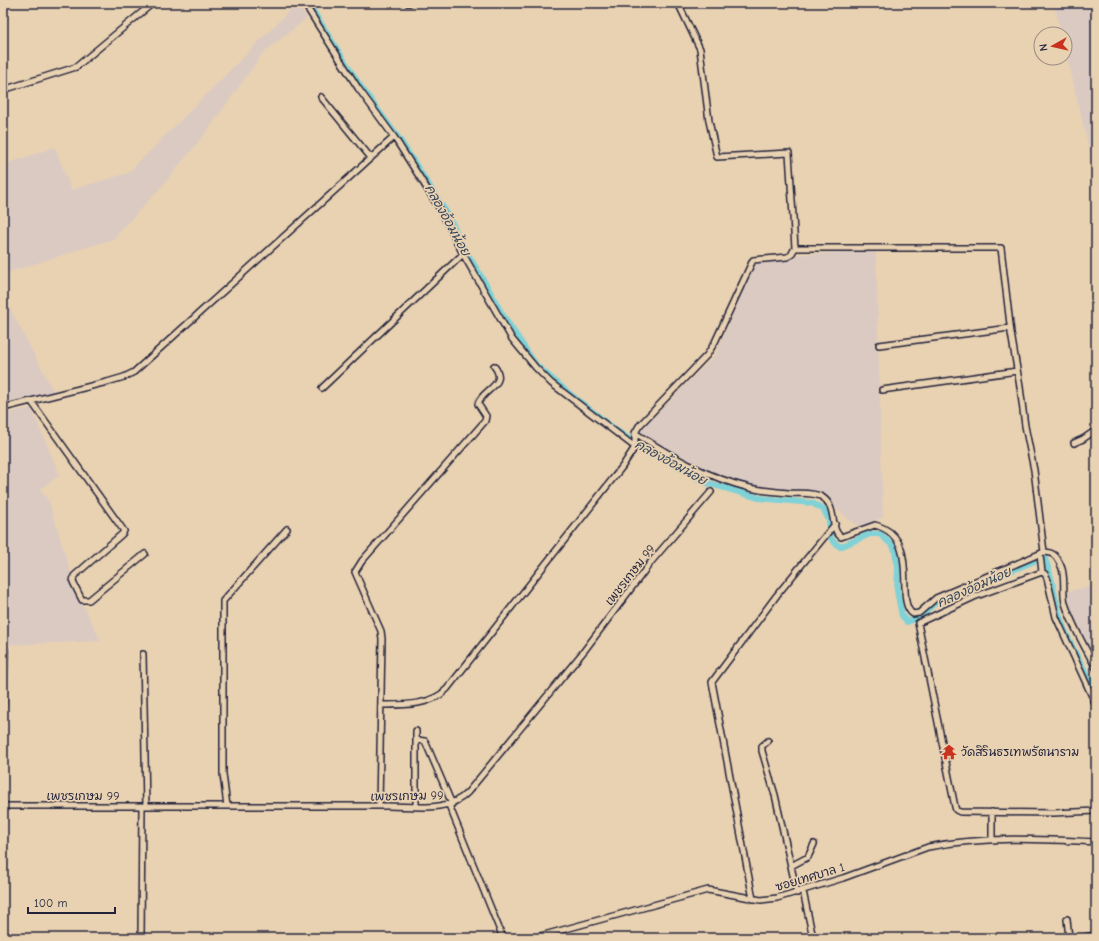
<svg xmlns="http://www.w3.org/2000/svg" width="1099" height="941" font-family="'Comic Neue','Playpen Sans Thai',sans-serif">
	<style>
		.built { fill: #dbcac2 }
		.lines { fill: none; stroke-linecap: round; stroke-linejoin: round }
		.canal { stroke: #80d2d7; stroke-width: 6 }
		.street-casing { stroke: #22223b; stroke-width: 8 }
		.street { stroke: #e9d2b2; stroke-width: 5 }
		.labels { text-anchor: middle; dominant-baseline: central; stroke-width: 3.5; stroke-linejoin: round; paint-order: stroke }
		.street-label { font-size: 12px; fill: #22223b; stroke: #e9d2b2 }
		.poi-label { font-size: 12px; fill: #22223b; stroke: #e9d2b2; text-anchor: start }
		.water-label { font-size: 13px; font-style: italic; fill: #35455a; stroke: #e9d2b2 }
	</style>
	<rect width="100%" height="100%" fill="#e9d2b2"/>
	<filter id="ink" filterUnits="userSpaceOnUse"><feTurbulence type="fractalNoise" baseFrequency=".025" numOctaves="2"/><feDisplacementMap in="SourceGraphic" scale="8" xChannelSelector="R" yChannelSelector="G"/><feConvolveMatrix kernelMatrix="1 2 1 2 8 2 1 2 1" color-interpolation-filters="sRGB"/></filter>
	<g filter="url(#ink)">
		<!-- built -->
		<path class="built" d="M297,3l10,15 -44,35 -55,77 -44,54 -51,55 -110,35v-109l52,-18 16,43 57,-17z
			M1054,3h42v176l-31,-130v-15h-4z
			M876,251l7,266 -23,11 -40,-32 -66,-2 -47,-14 -63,-36 -7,-10 78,-79 43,-99z
			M3,295l52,99 -52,12z
			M31,408l29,67 -20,14 9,12 27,90 25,50 -98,4v-231z
			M1096,585v79l-35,-71z"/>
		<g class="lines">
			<!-- canal -->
			<path class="canal" d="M308,3l53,84 39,53 50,78 11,25 26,43 15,28 34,51 34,29 53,41 81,47 55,16 53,5 11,6 6,11 1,17 3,4 7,6 30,-13h10l14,13 4,20 -1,24 5,25 5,6 11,-4 18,-16 108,-45c10,21 10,45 18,66 9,24 23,47 34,70"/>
			<defs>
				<path id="street" d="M304,3l54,85 36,49 46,72 23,45 49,85 24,29 15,15 84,64
					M408,3h1
					M3,90l73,-23 77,-64
					M321,97l50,61
					M879,345l131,-17
					M322,388l141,-134
					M882,390l135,-19
					M31,401l93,130 -2,3 -48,42 -1,6 9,18h7l56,-46
					M3,408l104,-26 17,-5 10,-5 260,-235
					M635,433c36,23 73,45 115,55 13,3 27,4 39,5 10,1 25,-1 33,4 16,10 7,32 19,40l34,-12c48,13 18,76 38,89l6,-1 17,-15 108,-46 -10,-82 -9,-44 -5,-39 -9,-54 -10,-85h-206
					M1074,443l9,-4 13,-9
					M1044,552c10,0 13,5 17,14 5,10 1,26 4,37 7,23 20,44 31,65
					M1040,555l2,17 3,2 2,4 9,39 40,88
					M1042,572l-68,25 -56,26 37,184 1,3 4,2 93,1 43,-2
					M143,654l3,152
					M381,705c22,0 50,1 66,-16l175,-222 13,-20v-14l4,-7 68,-71 8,-13 38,-82 34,-3 4,-2 4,-7 -6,-95 -72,4 -8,-36 -9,-72 -22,-46
					M3,707l2,-57
					M416,731v75
					M416,740l9,1 27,63
					M768,741l-6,5v5l13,44 22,98
					M449,805l54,133
					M3,806h385c26,0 61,7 80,-14l116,-141 67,-89 60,-70
					M227,806l-4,-32v-173l64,-72
					M379,806l3,-167 -1,-8 -26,-59 7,-11 123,-140 1,-5 -8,-12c4,-15 31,-19 16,-38
					M992,812v28
					M791,866l17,-9 6,-13
					M803,891l10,47
					M753,899l-41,-217 65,-87 58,-71
					M1067,919l2,19
					M141,938l1,-132
					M533,938l175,-48 53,10 16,-2 66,-20 85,-31c55,-11 113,-8 168,-5
					M1079,938l17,-3"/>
			</defs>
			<!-- street casing -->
			<use href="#street" class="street-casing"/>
			<!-- street -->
			<use href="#street" class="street"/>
		</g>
	</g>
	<!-- icons -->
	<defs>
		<symbol id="temple-bare" viewBox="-9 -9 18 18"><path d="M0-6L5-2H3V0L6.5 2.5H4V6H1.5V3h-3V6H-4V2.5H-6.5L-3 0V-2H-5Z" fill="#c8321e" stroke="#e9d2b2" stroke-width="2.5" paint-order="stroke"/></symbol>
	</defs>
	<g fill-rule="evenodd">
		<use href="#temple-bare" x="938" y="741" width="22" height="22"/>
	</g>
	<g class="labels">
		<!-- street labels -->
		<g class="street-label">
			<text transform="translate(630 575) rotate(-52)">เพชรเกษม 99</text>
			<text x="83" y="796">เพชรเกษม 99</text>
			<text transform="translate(407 796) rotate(-1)">เพชรเกษม 99</text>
			<text transform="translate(810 877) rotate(-17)">ซอยเทศบาล 1</text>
		</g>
		<!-- poi labels -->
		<g class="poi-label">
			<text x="961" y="752">วัดสิรินธรเทพรัตนาราม</text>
		</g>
		<!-- water labels -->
		<g class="water-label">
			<text transform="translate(448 220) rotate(61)">คลองอ้อมน้อย</text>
			<text transform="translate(671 462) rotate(29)">คลองอ้อมน้อย</text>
			<text transform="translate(974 587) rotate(-24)">คลองอ้อมน้อย</text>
		</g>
	</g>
	<!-- margin -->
	<rect width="1099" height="941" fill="none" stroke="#e9d2b2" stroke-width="16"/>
	<rect x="8" y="8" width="1083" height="925" fill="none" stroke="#22223b" stroke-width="1.5" filter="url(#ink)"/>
	<!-- north arrow -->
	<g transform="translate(1053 46) rotate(262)"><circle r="19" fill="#e9d2b2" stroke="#998c82"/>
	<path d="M0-3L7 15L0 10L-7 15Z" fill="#c8321e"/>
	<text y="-6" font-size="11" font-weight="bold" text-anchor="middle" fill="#22223b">N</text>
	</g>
	<!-- scale -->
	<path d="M28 907v6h87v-6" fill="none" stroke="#22223b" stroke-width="2"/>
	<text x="34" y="907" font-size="12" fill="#22223b" stroke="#e9d2b2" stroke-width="3" paint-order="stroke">100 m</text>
</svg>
